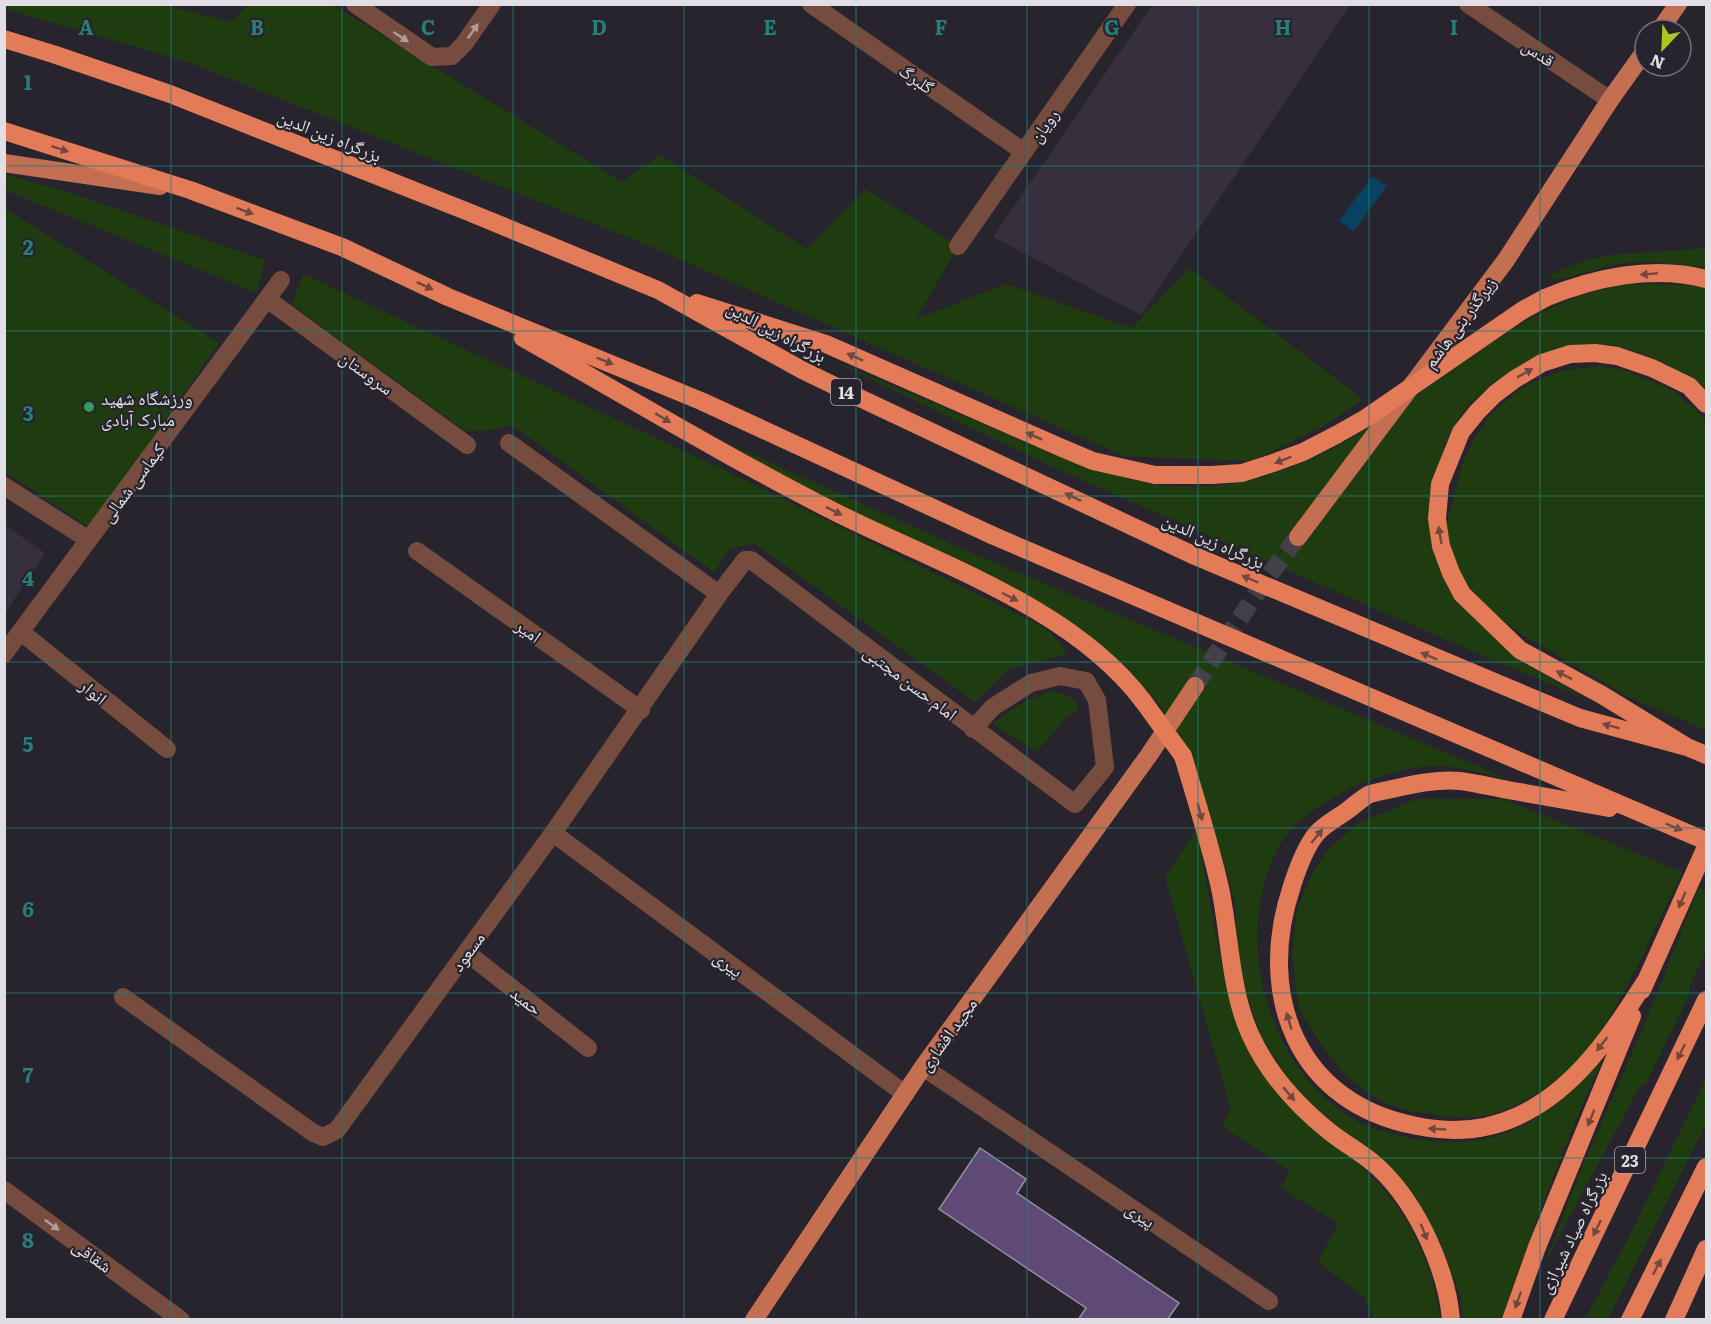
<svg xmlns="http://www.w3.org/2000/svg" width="1711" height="1324" font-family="Literata,'Noto Naskh Arabic',serif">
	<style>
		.built { fill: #352f3e }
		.green { fill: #1f3c10 }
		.water { fill: #084261 }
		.building { fill: #5e4977; stroke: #95909c; stroke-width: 1.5 }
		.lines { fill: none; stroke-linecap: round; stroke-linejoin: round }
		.major-tunnel { stroke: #444049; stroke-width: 18; stroke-dasharray: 18 9; stroke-linecap: butt }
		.minor { stroke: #764c3e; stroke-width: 18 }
		.major { stroke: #c46e52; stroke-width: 18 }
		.highway { stroke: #e37b59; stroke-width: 18 }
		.highway-bridge { stroke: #e37b59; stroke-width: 18 }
		.oneway { fill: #b19c9a }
		.oneway2 { fill: #73473f }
		.grid { fill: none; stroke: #24807a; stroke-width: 1.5; stroke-opacity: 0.55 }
		.leisure-dot { fill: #2e9e5b; stroke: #28242e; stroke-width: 2 }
		.labels { text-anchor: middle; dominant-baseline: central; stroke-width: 4.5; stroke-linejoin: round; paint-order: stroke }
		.shield { fill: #28242e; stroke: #aaa6ae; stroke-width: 1.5 }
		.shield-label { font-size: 16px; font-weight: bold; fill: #e1dee5 }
		.street-label { font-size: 18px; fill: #e1dee5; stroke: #28242e }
		.poi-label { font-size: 18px; fill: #e1dee5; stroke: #28242e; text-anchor: start }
		.grid-label { font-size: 20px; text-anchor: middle; font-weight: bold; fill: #24807a; stroke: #28242e; stroke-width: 4.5; stroke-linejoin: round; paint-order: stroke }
	</style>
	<rect width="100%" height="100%" fill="#28242e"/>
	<!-- built -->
	<path class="built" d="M1152,5h198l-209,310 -148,-78z
		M5,525l40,28 -40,60z"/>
	<!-- green -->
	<path class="green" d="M4,5h159l69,17 15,-17h86l289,177 38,-27 147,94 58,-60 93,57 -42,73 90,-35 126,44 57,-60 174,131 -39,27 -72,35 -128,-5 -472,-209 -461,-184 -186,-54z
		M4,174l64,18 197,68 -8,33 -252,-103z
		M4,208l215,135 -129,185 -85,-56z
		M1706,248v19l-56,-5 -29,1 -65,17 -7,-5 37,-15 26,-5z
		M303,274l413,192 331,163 21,25 -59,15 -34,33 -220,-158 -25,4 -16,24 -202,-147 -25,6h-22l-173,-126z
		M1626,284l62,1 18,3v105l-15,-15 -31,-17 -28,-11 -22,-5 -26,-1 -19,2 -26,11 -48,28 -23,20 -15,22 -9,20 -12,39 38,128 49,47 72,40 -112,-47 -422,-185 -237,-114 243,103c34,12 68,24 105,28 115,11 207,-61 295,-124 49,-35 102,-68 163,-78z
		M1599,366l22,3 53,22 32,29v310l-75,-32 -108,-63 -55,-41 -20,-51 -2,-18 17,-62 12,-25 14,-22 32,-27 24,-12 16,-6z
		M725,442l251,113 532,224c-18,-4 -38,-10 -57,-12 -31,-4 -65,6 -93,18 -28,13 -62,32 -78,60 -50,91 -14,223 76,276 14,8 45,15 61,18 84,15 133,-22 186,-80 -40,84 -70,173 -102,260h-39v-18l-18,-49 -18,-36 -16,-25 -27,-28 -73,-60 -20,-21 -27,-42 -12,-32 -13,-47 -3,-58 -13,-47 -47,-126 -16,-25 -31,-37 -42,-33 -288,-150z
		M1049,692c13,0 21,3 29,13v6l-11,5 -30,36 -44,-28c19,-16 32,-24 56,-32z
		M1417,799h86l179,73 -42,89 -34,63 -24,35 -32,26 -30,19 -30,11 -28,3 -54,-7 -20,-7 -20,-11 -24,-19 -21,-27 -24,-38 -7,-53 5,-46 14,-34 16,-25 31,-28z
		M1197,829c14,74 25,176 63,240 23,40 57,59 91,88 50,42 81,97 89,162h-66l-10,-22 -46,-35 20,-39 -57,-35 9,-17 -68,-45 9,-16 -66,-233z
		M1699,887l7,3v61l-16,34v9l-44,89 -6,3 -96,179 39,-100 60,-137z
		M1706,1078v46l-98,195h-23l43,-80z"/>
	<!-- water -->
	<path class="water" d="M1372,176l15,10 -33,45 -15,-10z"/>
	<!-- building -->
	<path class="building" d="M980,1148l46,31 -9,14 162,110 -12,17h-89l8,-12 -147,-99z"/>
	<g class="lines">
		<!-- major-tunnel -->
		<path class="major-tunnel" d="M1195,686l69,-104 34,-45"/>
		<!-- minor -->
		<path class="minor" d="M355,4l77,53 20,-1 12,-12 28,-40
			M811,4l213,148
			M1468,4l142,96
			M958,246l169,-242
			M267,299l200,146
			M509,443l210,151
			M4,486l85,54
			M417,551l224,159
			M21,632l146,117
			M4,654l277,-374
			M553,833l352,261
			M466,952l122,96
			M123,997l189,135 11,5 14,-7 216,-297 166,-239 26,-34h6l324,244 30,-37 -8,-67 -11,-19 -26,-5 -29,7 -38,24 -20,22
			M923,1067l346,234
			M4,1190l177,130"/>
		<!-- major -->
		<path class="major" d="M1660,30l18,-26
			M4,163l156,23
			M1298,537l208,-277 104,-160 35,-49
			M754,1320l169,-253 226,-312 46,-69"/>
		<!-- highway -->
		<path class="highway" d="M4,39l49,15 117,40 296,117 192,79 144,80 62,30 331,156 385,162 107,29
			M4,131l186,59 152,57 106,50 253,104 293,135 712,305
			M1545,298c50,-21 109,-33 161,-19
			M697,303l129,41 236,104 31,13 62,14h57l30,-2 31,-10 30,-11 33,-17
			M523,338c103,58 204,119 310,173 103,52 239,96 310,190
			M1706,404l-17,-18 -37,-18 -35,-12 -22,-3 -25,1 -28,9 -27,16 -20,15 -18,18 -16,20 -21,52 -3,35 4,27 10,27 11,21 58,56 82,45 85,52 19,8
			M1183,756c13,44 27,87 37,132 10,47 10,102 30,146 18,40 46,71 80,98 16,13 36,23 51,38 36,35 66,99 70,150
			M1609,808c-34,-6 -67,-12 -101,-18 -16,-3 -32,-7 -48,-9 -23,-2 -46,3 -68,8 -8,2 -17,3 -24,6 -7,4 -13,10 -20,15 -9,7 -23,14 -31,23 -11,13 -20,37 -25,53 -37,109 5,218 125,240 34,7 69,5 101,-10 59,-27 95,-84 129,-137
			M1642,990l64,-143
			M1511,1320l26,-73 95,-231
			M1553,1320l153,-320
			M1630,1320l76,-153
			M1674,1320l32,-71"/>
		<!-- highway-bridge -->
		<path class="highway-bridge" d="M1336,435l30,-17 157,-108 22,-12
			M1143,701l40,55"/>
	</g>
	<!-- one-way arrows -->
	<defs><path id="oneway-solid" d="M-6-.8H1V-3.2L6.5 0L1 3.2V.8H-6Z" transform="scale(1.5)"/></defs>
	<g class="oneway">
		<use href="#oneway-solid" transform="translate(473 31) rotate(-55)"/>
		<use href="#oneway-solid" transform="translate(401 37) rotate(34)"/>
		<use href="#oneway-solid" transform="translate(52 1225) rotate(36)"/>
	</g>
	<g class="oneway2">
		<use href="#oneway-solid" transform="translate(60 149) rotate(18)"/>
		<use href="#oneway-solid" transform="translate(245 211) rotate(21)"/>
		<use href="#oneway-solid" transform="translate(1649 274) rotate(175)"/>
		<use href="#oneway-solid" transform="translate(425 286) rotate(25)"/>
		<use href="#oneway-solid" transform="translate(855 357) rotate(-156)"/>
		<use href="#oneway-solid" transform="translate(605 361) rotate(22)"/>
		<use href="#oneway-solid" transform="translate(1525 373) rotate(-29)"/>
		<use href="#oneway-solid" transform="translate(663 418) rotate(31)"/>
		<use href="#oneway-solid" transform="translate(1034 436) rotate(-156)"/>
		<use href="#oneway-solid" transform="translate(1283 460) rotate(158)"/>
		<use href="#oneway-solid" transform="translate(1073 497) rotate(-154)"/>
		<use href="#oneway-solid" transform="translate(834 511) rotate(27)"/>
		<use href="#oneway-solid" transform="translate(1440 535) rotate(-100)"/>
		<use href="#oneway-solid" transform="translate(1250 579) rotate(-157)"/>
		<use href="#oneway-solid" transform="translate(1010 597) rotate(28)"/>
		<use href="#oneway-solid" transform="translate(1429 656) rotate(-157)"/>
		<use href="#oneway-solid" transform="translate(1564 675) rotate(-153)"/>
		<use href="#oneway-solid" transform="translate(1611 726) rotate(-165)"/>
		<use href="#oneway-solid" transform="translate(1200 812) rotate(75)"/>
		<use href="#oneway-solid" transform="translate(1674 827) rotate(23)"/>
		<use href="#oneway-solid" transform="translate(1317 836) rotate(-51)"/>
		<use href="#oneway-solid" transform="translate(1682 900) rotate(114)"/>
		<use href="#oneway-solid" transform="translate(1289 1021) rotate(-107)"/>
		<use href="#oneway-solid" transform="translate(1602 1044) rotate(128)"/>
		<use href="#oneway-solid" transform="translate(1681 1052) rotate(116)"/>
		<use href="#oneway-solid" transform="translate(1289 1094) rotate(50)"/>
		<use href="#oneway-solid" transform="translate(1591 1118) rotate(112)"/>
		<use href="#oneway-solid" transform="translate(1437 1129) rotate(-177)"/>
		<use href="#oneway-solid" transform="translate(1597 1228) rotate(116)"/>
		<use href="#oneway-solid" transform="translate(1424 1232) rotate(69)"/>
		<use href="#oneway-solid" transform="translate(1657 1267) rotate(-63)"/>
		<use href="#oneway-solid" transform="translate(1518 1300) rotate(110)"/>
	</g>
	<!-- grid -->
	<path class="grid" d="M171,4v1316M342,4v1316M513,4v1316M684,4v1316M856,4v1316M1027,4v1316M1198,4v1316M1369,4v1316M1540,4v1316M4,166h1702M4,331h1702M4,496h1702M4,662h1702M4,828h1702M4,993h1702M4,1158h1702"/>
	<!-- markers -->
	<circle class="leisure-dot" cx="89" cy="407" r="6"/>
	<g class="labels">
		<!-- shield labels -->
		<g class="shield">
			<rect x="831" y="379" width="30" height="26" rx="4.5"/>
			<rect x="1615" y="1147" width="30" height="26" rx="4.5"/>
		</g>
		<g class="shield-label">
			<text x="846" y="392">14</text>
			<text x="1630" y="1160">23</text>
		</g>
		<!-- street labels -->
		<g class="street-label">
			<text transform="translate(1539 52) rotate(34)">قدس</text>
			<text transform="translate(917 78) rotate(35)">گلبرگ</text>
			<text transform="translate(1043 125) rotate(-55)">رویان</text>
			<text transform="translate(330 135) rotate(22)">بزرگراه زین الدین</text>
			<text transform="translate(1459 322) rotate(-53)">زیرگذر بنی هاشم</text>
			<text transform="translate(777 331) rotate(28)">بزرگراه زین الدین</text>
			<text transform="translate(367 372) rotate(36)">سروستان</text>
			<text transform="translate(132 482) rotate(-53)">کیماسی شمالی</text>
			<text transform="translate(1214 540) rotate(24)">بزرگراه زین الدین</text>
			<text transform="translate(529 630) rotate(35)">امیر</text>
			<text transform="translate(911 682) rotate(37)">امام حسن مجتبی</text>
			<text transform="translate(94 691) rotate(39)">انوار</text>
			<text transform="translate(467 951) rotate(-54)">مسعود</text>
			<text transform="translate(729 963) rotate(37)">پیری</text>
			<text transform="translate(527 1000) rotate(38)">حمید</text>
			<text transform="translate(947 1034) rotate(-54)">مجید افشاری</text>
			<text transform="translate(1141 1214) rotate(34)">پیری</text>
			<text transform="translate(1572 1232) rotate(-64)">بزرگراه صیاد شیرازی</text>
			<text transform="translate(93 1255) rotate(36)">شقاقی</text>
		</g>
		<!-- poi labels -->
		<g class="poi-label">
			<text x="101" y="397">ورزشگاه شهید<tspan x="101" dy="21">مبارک آبادی</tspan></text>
		</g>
	</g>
	<g class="grid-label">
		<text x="86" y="35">A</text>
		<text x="257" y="35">B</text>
		<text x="428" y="35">C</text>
		<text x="599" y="35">D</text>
		<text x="770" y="35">E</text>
		<text x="941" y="35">F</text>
		<text x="1112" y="35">G</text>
		<text x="1283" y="35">H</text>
		<text x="1454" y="35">I</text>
		<text x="28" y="90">1</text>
		<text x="28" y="255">2</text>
		<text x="28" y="421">3</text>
		<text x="28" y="586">4</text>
		<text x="28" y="752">5</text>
		<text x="28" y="917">6</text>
		<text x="28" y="1083">7</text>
		<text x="28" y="1248">8</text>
	</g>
	<!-- border -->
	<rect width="1711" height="1324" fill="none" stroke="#e1dee5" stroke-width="12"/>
	<!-- north arrow -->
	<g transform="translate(1663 48) rotate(203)"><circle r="28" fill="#28242e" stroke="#726e77" stroke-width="1.5"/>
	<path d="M0-4.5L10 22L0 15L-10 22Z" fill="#a7c81f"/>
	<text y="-9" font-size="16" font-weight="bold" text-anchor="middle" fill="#e1dee5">N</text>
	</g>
</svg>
